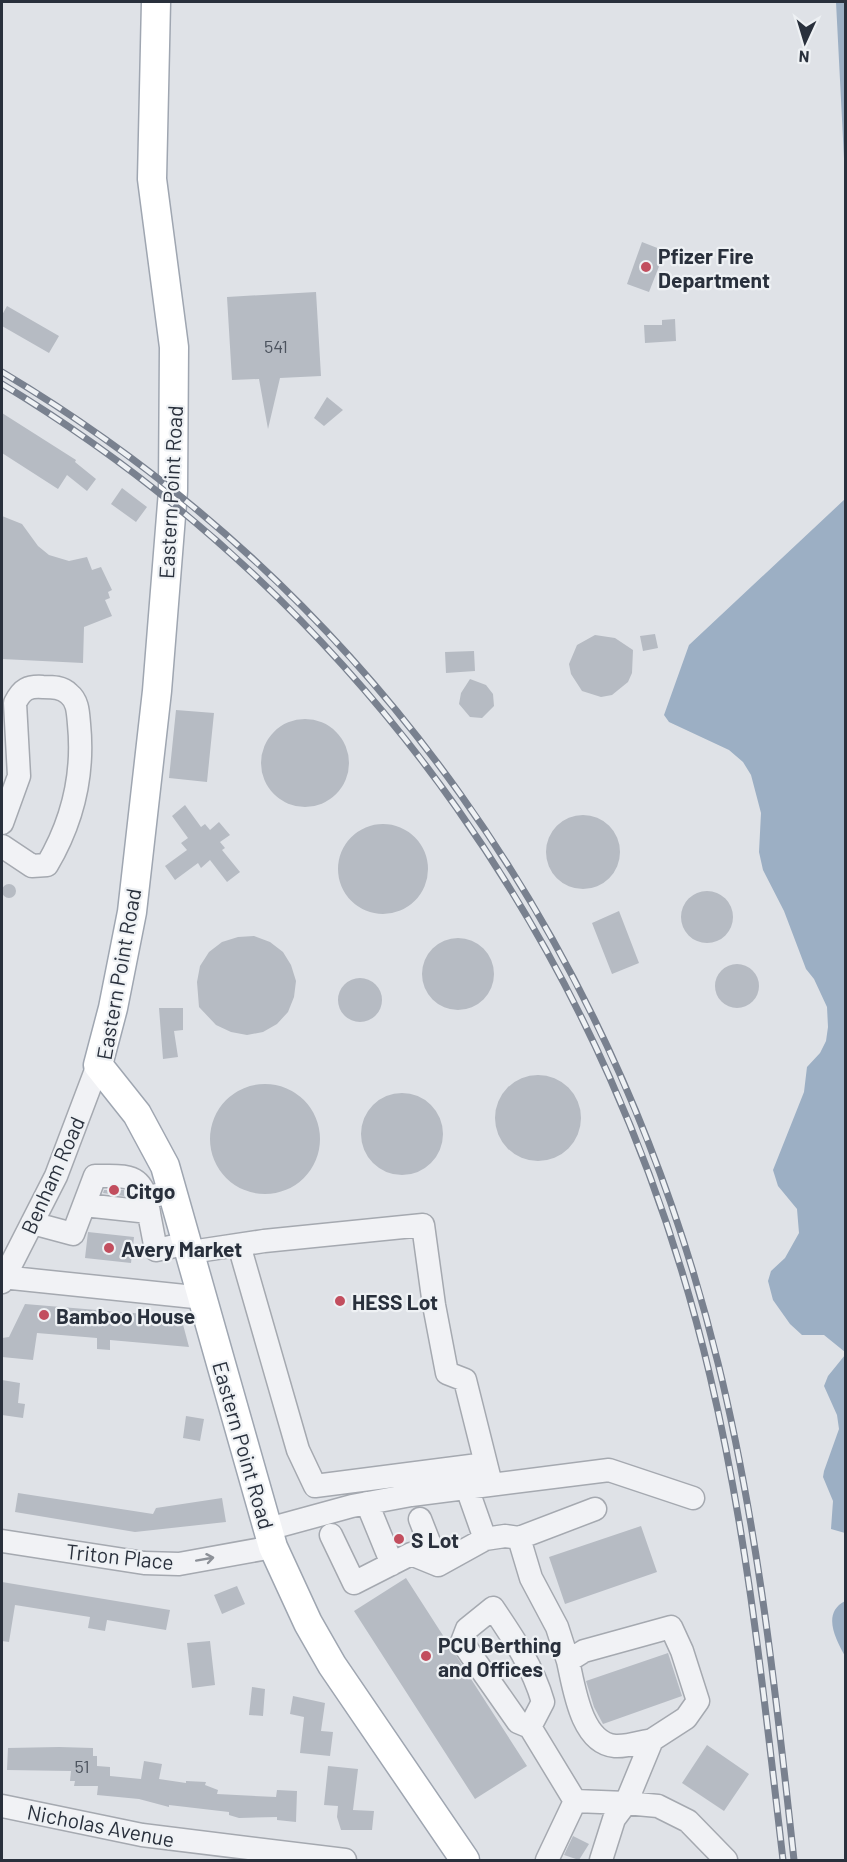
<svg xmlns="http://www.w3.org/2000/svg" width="847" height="1862" font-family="Barlow,sans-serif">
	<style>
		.water { fill: #9cafc4 }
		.building { fill: #b6bbc3 }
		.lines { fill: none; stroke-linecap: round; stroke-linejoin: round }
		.minor-casing { stroke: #a5a9b0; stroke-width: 25 }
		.major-casing { stroke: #9fa6b1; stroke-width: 31 }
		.minor { stroke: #f1f2f5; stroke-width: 22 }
		.major { stroke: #fff; stroke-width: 28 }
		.rail-casing { stroke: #79818f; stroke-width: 7 }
		.rail { stroke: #eef1f4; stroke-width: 4.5; stroke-dasharray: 14; stroke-linecap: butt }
		.oneway { stroke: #8d9198 }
		.poi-dot { fill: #c24e5e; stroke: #eef1f4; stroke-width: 2 }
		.labels { text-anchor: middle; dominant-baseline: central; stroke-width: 4.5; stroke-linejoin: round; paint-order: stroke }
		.number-label { font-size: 18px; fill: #4c535e }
		.poi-label { font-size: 21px; font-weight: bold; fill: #29303c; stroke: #eef1f4; text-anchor: start }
		.street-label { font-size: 21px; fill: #29303c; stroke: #eef1f4 }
	</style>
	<rect width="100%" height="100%" fill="#dfe2e7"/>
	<!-- water -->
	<path class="water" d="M836,2h9v176z
		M845,499v853l-21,-17h-22l-12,-11 -17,-24 -5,-19 3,-10 14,-13 14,-25 -2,-24 -19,-23 -5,-16 31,-78 3,-25 13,-14 6,-12 2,-14 -1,-20 -13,-28 -8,-10 -22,-58 -21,-41 -4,-18 2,-39 -10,-38 -8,-13 -14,-12 -60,-28 -5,-7 25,-70z
		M845,1355v178l-14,-4 2,-28 -10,-24 1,-6 15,-42 -2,-14 -13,-29 4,-10z
		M845,1601v55c-10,-18 -23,-43 0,-55z"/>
	<!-- building -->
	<path class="building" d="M642,242l23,9 -16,41 -22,-8z
		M316,292l5,84 -41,2 -12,51 -9,-50 -27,1 -5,-83z
		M7,306l52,30 -10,17 -47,-27v-11z
		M675,319l1,22 -31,2 -1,-18h18v-5z
		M327,397l16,13 -19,16 -10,-8z
		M2,413l74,47 -1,2 21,17 -9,12 -20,-16 -9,14 -56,-36z
		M122,488l25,19 -11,15 -25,-18z
		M2,516l20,8 16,22 11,9 20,6 18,-4 5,13 9,-3 11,23 -4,2 2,6 -5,2 7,16 -28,11 -1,36 -81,-4z
		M655,634l3,14 -15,3 -3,-15z
		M595,635l20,3 18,12 -1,23 -4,9 -16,13 -11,2 -19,-6 -11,-17 -2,-10 8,-19z
		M474,651l1,20 -29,2 -1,-21z
		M470,679l16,6 7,9 1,12 -12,12 -12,-1 -11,-13 2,-11z
		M176,710l38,3 -7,69 -38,-4z
		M261 763a44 44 0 1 1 88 0a44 44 0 1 1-88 0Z
		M185,805l16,22 4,-3 5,6 9,-8 11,13 -10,7 5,6 -3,2 18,22 -13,10 -17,-22 -9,8 -3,-5 -23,17 -10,-14 22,-16 -6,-7 7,-5 -16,-22z
		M546 852a37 37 0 1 1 74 0a37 37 0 1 1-74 0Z
		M338 869a45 45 0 1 1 90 0a45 45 0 1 1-90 0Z
		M2 891a7 7 0 1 1 14 0a7 7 0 1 1-14 0Z
		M681 917a26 26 0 1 1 52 0a26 26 0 1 1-52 0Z
		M619,911l20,52 -27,11 -20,-51z
		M254,936l16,6 13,10 8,13 5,16 -2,16 -6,15 -11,12 -14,8 -16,3 -16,-3 -15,-7 -17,-18 -2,-25 3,-16 9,-14 13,-10 16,-5z
		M422 974a36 36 0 1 1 72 0a36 36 0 1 1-72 0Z
		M715 986a22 22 0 1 1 44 0a22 22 0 1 1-44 0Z
		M338 1000a22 22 0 1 1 44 0a22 22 0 1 1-44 0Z
		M159,1008h24v22l-9,1 4,26 -15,2z
		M495 1118a43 43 0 1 1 86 0a43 43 0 1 1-86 0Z
		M210 1139a55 55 0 1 1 110 0a55 55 0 1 1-110 0Z
		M361 1134a41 41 0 1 1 82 0a41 41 0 1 1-82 0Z
		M104,1190h20v6l-21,-3z
		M88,1232l46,5 -3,26 -46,-5z
		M25,1304l156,13 8,30 -79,-7v10l-13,-1v-11l-60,-5 -4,27 -31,-3v-19l7,-1z
		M2,1380l18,3 -2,20 7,1 -2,14 -21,-3z
		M186,1416l18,3 -4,22 -17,-3z
		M18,1493l135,21 3,-6 66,-10 4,24 -91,10 -120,-20z
		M641,1526l16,46 -92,32 -16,-47z
		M406,1578l121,188 -52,33 -121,-188z
		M2,1582l168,28 -4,20 -59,-10 -2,11 -17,-3 2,-11 -75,-12 -6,37 -7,-1z
		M237,1586l8,18 -23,10 -8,-19z
		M210,1641l5,44 -23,3 -5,-45z
		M668,1653l14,43 -79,28 -9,-17 -8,-26z
		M252,1687l13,2 -2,27 -14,-1z
		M293,1696l32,7 -4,28 12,1 -3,24 -30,-3 4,-36 -14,-3z
		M707,1745l42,29 -25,37 -42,-28z
		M59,1747l34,1v8h4v10l13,1v9l31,3 3,-18 18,3 -3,15 27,4v-2l20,1 -1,3 13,5 -1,4 59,3 1,-7 20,1 -1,31 -19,-2v-3l-38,1 -10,-3v-3l-60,-7v2l-30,-8 -42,-4 1,-9h-24l1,-5h-5l1,-10 -64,-1 1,-22z
		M328,1766l30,3 -5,41 21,1 -2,19h-31l-4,-13 1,-11 -14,-1z
		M573,1836l16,8 -10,16 -15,-5z"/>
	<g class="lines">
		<defs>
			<path id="minor" d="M2,823l17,-47 -4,-73c7,-14 13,-17 28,-16 10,0 19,0 26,7 9,7 9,19 10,30 5,50 -6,97 -32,141l-15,1 -30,-20
				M173,1191l-27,7 10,52 33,-7
				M84,1205l11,-29c24,1 44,-5 51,22
				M32,1223l41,11 11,-29 65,7
				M239,1245l59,205 17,36 171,-22
				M191,1252l73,-11 159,-16 11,80 13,68 18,7 26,104
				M2,1277l202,21
				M2,1282l54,-106 42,-111
				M367,1503l25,61
				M420,1519l18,46
				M268,1529l84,-23 59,-11 198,-25 84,28
				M331,1535l23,48 57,-29 27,11 47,-26 -18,-51
				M519,1538l12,40 26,49 11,34
				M485,1539l20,-3 14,2 76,-29
				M2,1541l142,22 35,1 94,-17
				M530,1727l-12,-5 -56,-80 5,-13 26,-21c21,31 40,59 50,94l-13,25 45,74
				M2,1806l140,29 203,25
				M547,1860l28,-59 51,2 26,-63c-11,2 -26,7 -37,6 -34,-3 -41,-59 -47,-85l16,-10 87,-24 11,24 16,50 -12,17 -34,22
				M601,1860l13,-41 12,-16 32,3 30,15 38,39"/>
			<path id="major" d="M156,2l-4,177 22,168 -1,144 -16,200 -25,221 -19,96 -15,57 39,49 28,52 108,381 35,76 24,42 133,195"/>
		</defs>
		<!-- minor casing -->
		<use href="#minor" class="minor-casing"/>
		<!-- major casing -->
		<use href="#major" class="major-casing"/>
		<!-- minor -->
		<use href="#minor" class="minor"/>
		<!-- major -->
		<use href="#major" class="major"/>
		<defs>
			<path id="rail" d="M2,372c369,220 614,575 716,991 40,163 58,331 76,497
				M2,384c365,220 611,579 708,992 38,160 54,322 73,484"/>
		</defs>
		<!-- rail casing -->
		<use href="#rail" class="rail-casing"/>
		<!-- rail -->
		<use href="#rail" class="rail"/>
	</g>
	<!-- one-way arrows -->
	<defs><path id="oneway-shaft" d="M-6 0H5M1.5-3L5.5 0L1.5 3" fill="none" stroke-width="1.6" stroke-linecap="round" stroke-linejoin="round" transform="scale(1.5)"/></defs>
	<use class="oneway" href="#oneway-shaft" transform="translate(205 1559) rotate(-10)"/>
	<!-- markers -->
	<g class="poi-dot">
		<circle cx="646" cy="267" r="6"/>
		<circle cx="114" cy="1190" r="6"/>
		<circle cx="109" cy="1248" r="6"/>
		<circle cx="340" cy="1301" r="6"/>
		<circle cx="44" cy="1315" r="6"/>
		<circle cx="399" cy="1539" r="6"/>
		<circle cx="426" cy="1656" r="6"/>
	</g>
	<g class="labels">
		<!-- number labels -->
		<g class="number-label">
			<text x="276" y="346">541</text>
			<text x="82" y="1766">51</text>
		</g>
		<!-- poi labels -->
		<g class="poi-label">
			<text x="658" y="255">Pfizer Fire<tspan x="658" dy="24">Department</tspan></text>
			<text x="126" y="1190">Citgo</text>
			<text x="121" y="1248">Avery Market</text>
			<text x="352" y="1301">HESS Lot</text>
			<text x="56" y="1315">Bamboo House</text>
			<text x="411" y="1539">S Lot</text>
			<text x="438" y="1644">PCU Berthing<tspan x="438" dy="24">and Offices</tspan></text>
		</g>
		<!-- street labels -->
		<g class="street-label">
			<text transform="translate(170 492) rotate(-87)">Eastern Point Road</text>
			<text transform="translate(118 974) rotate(-80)">Eastern Point Road</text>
			<text transform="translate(52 1175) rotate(-66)">Benham Road</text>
			<text transform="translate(244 1445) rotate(74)">Eastern Point Road</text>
			<text transform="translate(120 1556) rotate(6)">Triton Place</text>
			<text transform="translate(101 1825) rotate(11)">Nicholas Avenue</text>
		</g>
	</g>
	<!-- border -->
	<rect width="847" height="1862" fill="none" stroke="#29303c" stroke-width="6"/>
	<!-- north arrow -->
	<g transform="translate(805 42) rotate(184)" stroke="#eef1f4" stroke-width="4.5" paint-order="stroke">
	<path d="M0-4.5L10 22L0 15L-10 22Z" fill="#29303c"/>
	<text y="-9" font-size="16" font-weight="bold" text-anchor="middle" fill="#29303c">N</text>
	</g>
</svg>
